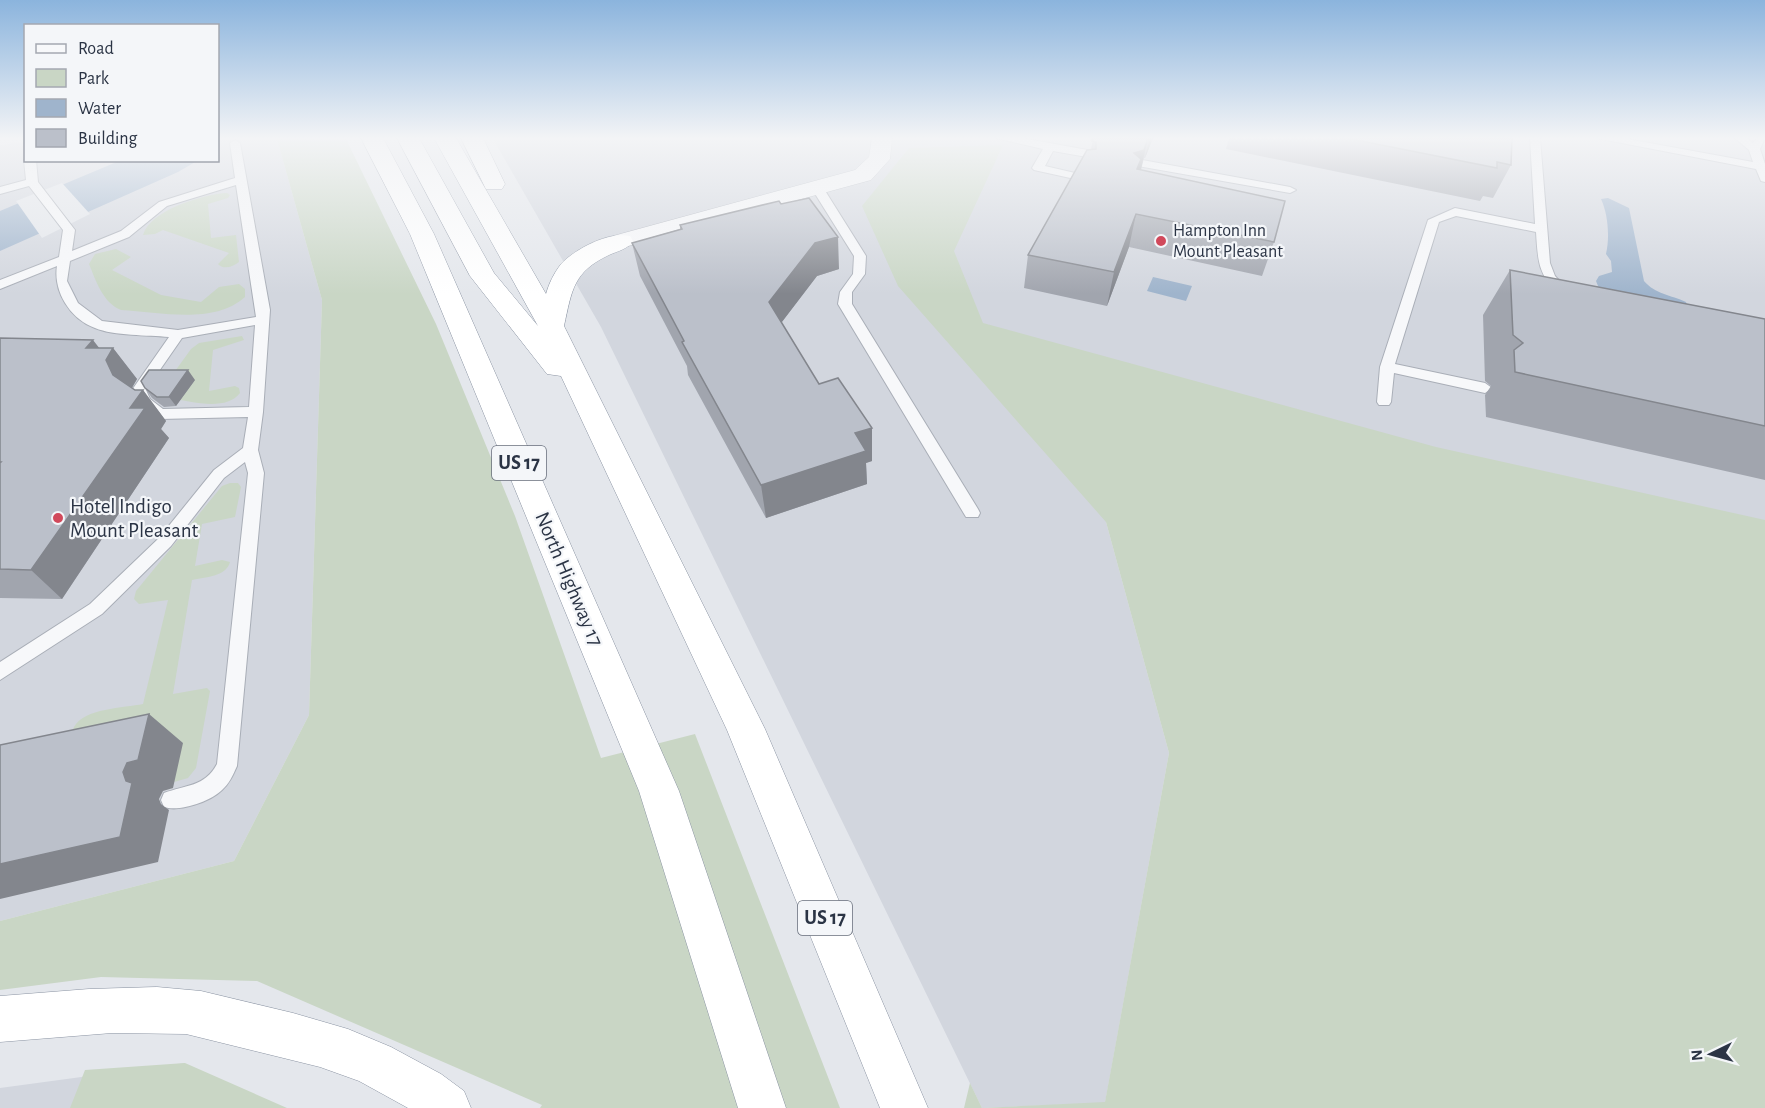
<svg xmlns="http://www.w3.org/2000/svg" width="1765" height="1108" font-family="'Alegreya Sans',sans-serif">
	<style>
		.built { fill: #d2d6de }
		.green { fill: #c9d6c5 }
		.water { fill: #9fb4cc }
		.pier { fill: #e4e7ec }
		.lines { fill: none; stroke-linecap: round; stroke-linejoin: round }
		.lane-casing { stroke: #a9aeb7; stroke-width: 2 }
		.street-casing { stroke: #a9aeb7; stroke-width: 1 }
		.highway-casing { stroke: #8b94a3; stroke-width: 1 }
		.lane { fill: #f7f8fa; fill-rule: evenodd }
		.street { fill: #f7f8fa; fill-rule: evenodd }
		.highway { fill: #fff; fill-rule: evenodd }
		.wall { fill: #a1a5ae }
		.shaded-wall { fill: #83868d }
		.building { fill: #bbc0ca; stroke: #83868d; stroke-width: 1.5 }
		.poi-dot { fill: #d1495b; stroke: #f4f6f9; stroke-width: 2 }
		.labels { text-anchor: middle; dominant-baseline: central; stroke-width: 4.5; stroke-linejoin: round; paint-order: stroke }
		.far-poi-label { font-size: 18px; fill: #2b3445; stroke: #f4f6f9; text-anchor: start }
		.shield { fill: #f4f6f9; stroke: #676e7b; stroke-width: 1.5 }
		.shield-label { font-size: 20px; font-weight: bold; fill: #2b3445 }
		.poi-label { font-size: 21px; fill: #2b3445; stroke: #f4f6f9; text-anchor: start }
		.street-label { font-size: 21px; fill: #2b3445; stroke: #f4f6f9 }
	</style>
	<rect width="100%" height="100%" fill="#e4e7ec"/>
	<!-- built -->
	<path class="built" d="M1726,138l39,7v386l-659,-9 63,231 -64,350 -123,5 -381,-781 -108,-188z
		M218,139h59l45,161 -13,415 -75,146 -234,60v-776l25,-3 1,18h192z
		M185,1063v45h-185v-20z"/>
	<!-- green -->
	<path class="green" d="M277,139h69l90,185 79,192 86,242 94,-24 145,374h-300l2,-3 -285,-124 -156,-4 -101,13v-69l234,-60 75,-146 13,-415z
		M1003,145l-49,106 29,72 453,124 329,73v588h-801l6,-25 12,25 123,-6 64,-349 -63,-231 -208,-236 -36,-80 47,-58z
		M227,193l3,2 -2,3 -20,6 3,34 25,-3 3,27c-6,5 -16,8 -21,2l11,-11 -66,-23 -8,4 -12,1c7,-25 61,-41 84,-42z
		M116,249l15,8 -19,13 49,25 40,7 18,-15 20,-3 6,5v8c-31,28 -85,15 -124,13 -18,-7 -25,-29 -32,-46l6,-10z
		M242,336l2,4 -31,10 -4,41 26,-5 4,2 1,5c-14,19 -51,8 -71,5l-4,-13 26,-36 8,-6z
		M230,483h8l3,4 -6,30 -33,7 -7,42 27,-6 8,2c-4,15 -25,15 -38,18l-19,114 34,-6 3,3 -14,77 -8,10 -14,4 8,-39 -117,25c3,-12 3,-30 9,-41 10,-19 50,-19 69,-23l25,-104 -29,4 -5,-5 2,-8 86,-105z
		M185,1063l102,45h-217l15,-38z"/>
	<!-- water -->
	<path class="water" d="M119,161h78l-19,11 -178,79v-40z
		M1608,198l21,10 15,73c11,13 27,14 42,21l1,3 -87,-14 -4,-10 3,-5 13,-4 -1,-11 -5,-7c4,-17 2,-40 -5,-55z
		M1153,277l39,9 -6,15 -39,-10z"/>
	<!-- pier -->
	<path class="pier" d="M62,183l28,31 -48,24 -26,-37z"/>
	<g class="lines">
		<defs>
			<path id="lane" d="M996,138h26l268,49 6,3 -6,3 -237,-42 -8,15 43,10v4l-4,1 -50,-11 -2,-2 11,-19z
				M1530,138h10l10,125 5,13 16,18 -1,3h-10c-22,-24 -22,-34 -24,-65l-80,-16 -17,6 -44,142 90,19 7,5 -7,5 -91,-20 -3,29 -2,3h-10l-2,-3 3,-35 48,-147 27,-12 80,16z
				M1596,138h26l131,24 -4,-12 -14,-12h12l6,5 4,-5h8l-5,11 5,15v18l-4,-1 -5,-12z
				M235,140l5,3 30,167 -7,102 -5,38 6,23 -27,293c-4,9 -8,18 -15,24 -12,12 -43,22 -58,17l-3,-7 3,-7c21,-8 41,-6 53,-29l31,-291 -3,-11 -21,16 -53,68 -69,68 -102,66v-18l90,-58 69,-66 55,-68 29,-22 5,-31 -88,2 -21,-14 -7,-15 37,-53c-21,-2 -55,-1 -74,-9 -25,-9 -42,-37 -38,-62l-57,23v-9l59,-23 4,-27 -34,-44 -29,8v-7l26,-7 -2,-20h12l2,22 37,48 -3,21 49,-20 38,-29 76,-24 -5,-35zM236,185l20,132 -78,13 -76,-9 -24,-18 -11,-22 3,-20 59,-24 38,-31zM255,325l-6,82 -86,2 -13,-10 -4,-9 36,-52z
				M818,186l6,3 42,67 -1,18 -13,18v12l126,205 2,4 -2,4h-12l-128,-213 2,-12 13,-18 1,-18 -42,-67z"/>
			<path id="street" d="M872,138h20l-2,21 -19,21 -250,68 -8,-2 -4,-5 4,-5 242,-66 14,-13z"/>
			<path id="highway" d="M361,138h22l51,96 245,557 107,317h-48l-99,-317 -229,-557z
				M397,138h22l75,135 44,53 -104,-188h22l90,156c3,-11 8,-21 15,-30 14,-15 48,-33 69,-28l3,5c-5,8 -15,10 -24,14 -36,17 -37,35 -45,71l201,403 163,379h-48l-153,-378 -166,-354 -14,-2 -77,-98z
				M461,138h22l22,46 -3,5h-16z
				M157,987l44,4 92,22 55,16 43,18 50,27 23,17 7,17h-63l-49,-27 -39,-14 -134,-33 -74,-1 -112,9v-46l89,-7z"/>
		</defs>
		<!-- lane casing -->
		<use href="#lane" class="lane-casing"/>
		<!-- street casing -->
		<use href="#street" class="street-casing"/>
		<!-- highway casing -->
		<use href="#highway" class="highway-casing"/>
		<!-- lane -->
		<use href="#lane" class="lane"/>
		<!-- street -->
		<use href="#street" class="street"/>
		<!-- highway -->
		<use href="#highway" class="highway"/>
	</g>
	<!-- wall -->
	<path class="wall" d="M1093,138h60l-8,20h-1l-3,12 133,72 -12,34 -133,-29 -22,59 -83,-18 4,-33 63,-106z
		M1229,138h283l-1,27 -18,33 -10,-2 -3,5 -254,-52z
		M680,225l159,44 -22,7 -36,47 38,61 53,44v33l-6,2 1,21 -101,34 -78,-143 -1,-9 -47,-90 -8,-33 48,-14z
		M1510,270l255,49v161l-279,-63 -1,-22 6,-9 -6,-5 -2,-66z
		M0,338l100,10h13l24,31 -5,9 3,2h8l23,31 -5,8 8,9 -107,161 -62,-1z
		M195,380l-19,26 -12,1 -12,-9 -7,-10z"/>
	<!-- shaded-wall -->
	<path class="shaded-wall" d="M1148,138l-7,31 -4,14 -3,-30z
		M1150,138h3l-8,20 4,-17z
		M1136,214l-7,33 -22,59 7,-34z
		M838,237l1,32 -22,7 -45,59 -3,-33 46,-59z
		M93,340l14,18 6,-10 24,31 -7,12 13,-1 23,31 -5,8 8,9 -107,161 -31,-29 55,-222z
		M188,370l7,10 -19,26 -7,-9z
		M872,428v33l-6,2 1,21 -101,34 -5,-33 94,-52z
		M149,714l34,29 -10,45 -10,3 -4,8 2,5 8,6 -11,52 -158,37v-35l126,-83 -3,-9z"/>
	<!-- building -->
	<path class="building" d="M1093,138h55l-4,12 -10,3 7,6 -4,10 148,32 -11,41 -138,-28 -22,58 -86,-17 59,-105 9,-1v-7l-4,-1z
		M1346,138h166l-1,27 -14,-3v6z
		M809,198l29,39 -23,6 -46,59 50,82 19,-6 34,50 -17,5 11,18 -105,34 -79,-143 2,-1 -52,-98 50,-14 -2,-4 99,-24 2,3z
		M1510,270l255,49v107l-250,-54 -1,-22 9,-7 -10,-8z
		M0,338l93,2 -7,8h27l-7,12 7,15 22,15h8l-13,18h15l-114,162 -31,-1v-106l1,-1h-1z
		M149,370h39l-19,27h-12l-12,-9 -4,-7z
		M149,714l-11,46 -11,3 -4,9 3,9 6,2 -12,54 -120,27v-119z"/>
	<!-- sky -->
	<linearGradient id="sky" x2="0" y2="1"><stop stop-color="#8bb4dd"/><stop offset="0.47" stop-color="#f3f4f6"/><stop offset="1" stop-color="#f3f4f6" stop-opacity="0"/></linearGradient>
	<rect width="1765" height="294" fill="url(#sky)"/>
	<!-- markers -->
	<g class="poi-dot">
		<circle cx="1161" cy="241" r="6"/>
		<circle cx="58" cy="518" r="6"/>
	</g>
	<g class="labels">
		<!-- far-poi labels -->
		<g class="far-poi-label">
			<text x="1173" y="231">Hampton Inn<tspan x="1173" dy="21">Mount Pleasant</tspan></text>
		</g>
		<!-- shield labels -->
		<g class="shield">
			<rect x="492" y="446" width="54" height="34" rx="4.5"/>
			<rect x="798" y="901" width="54" height="34" rx="4.5"/>
		</g>
		<g class="shield-label">
			<text x="519" y="463">US 17</text>
			<text x="825" y="918">US 17</text>
		</g>
		<!-- poi labels -->
		<g class="poi-label">
			<text x="70" y="506">Hotel Indigo<tspan x="70" dy="24">Mount Pleasant</tspan></text>
		</g>
		<!-- street labels -->
		<g class="street-label">
			<text transform="translate(569 579) rotate(67)">North Highway 17</text>
		</g>
	</g>
	<!-- legend -->
	<rect x="24" y="24" width="195" height="138" fill="#f4f6f9" stroke="#a4a8b1" stroke-width="1.5"/>
	<rect x="36" y="44" width="30" height="9" fill="#f7f8fa" stroke="#a4a8b1" stroke-width="1.5"/>
	<text x="78" y="54" font-size="18" fill="#2b3445">Road</text>
	<rect x="36" y="69" width="30" height="18" fill="#c9d6c5" stroke="#a4a8b1" stroke-width="1.5"/>
	<text x="78" y="84" font-size="18" fill="#2b3445">Park</text>
	<rect x="36" y="99" width="30" height="18" fill="#9fb4cc" stroke="#a4a8b1" stroke-width="1.5"/>
	<text x="78" y="114" font-size="18" fill="#2b3445">Water</text>
	<rect x="36" y="129" width="30" height="18" fill="#bbc0ca" stroke="#a4a8b1" stroke-width="1.5"/>
	<text x="78" y="144" font-size="18" fill="#2b3445">Building</text>
	<!-- north arrow -->
	<g transform="translate(1711 1054) rotate(265)" stroke="#f4f6f9" stroke-width="4.5" paint-order="stroke">
	<path d="M0-4.5L10 22L0 15L-10 22Z" fill="#2b3445"/>
	<text y="-9" font-size="16" font-weight="bold" text-anchor="middle" fill="#2b3445">N</text>
	</g>
</svg>
